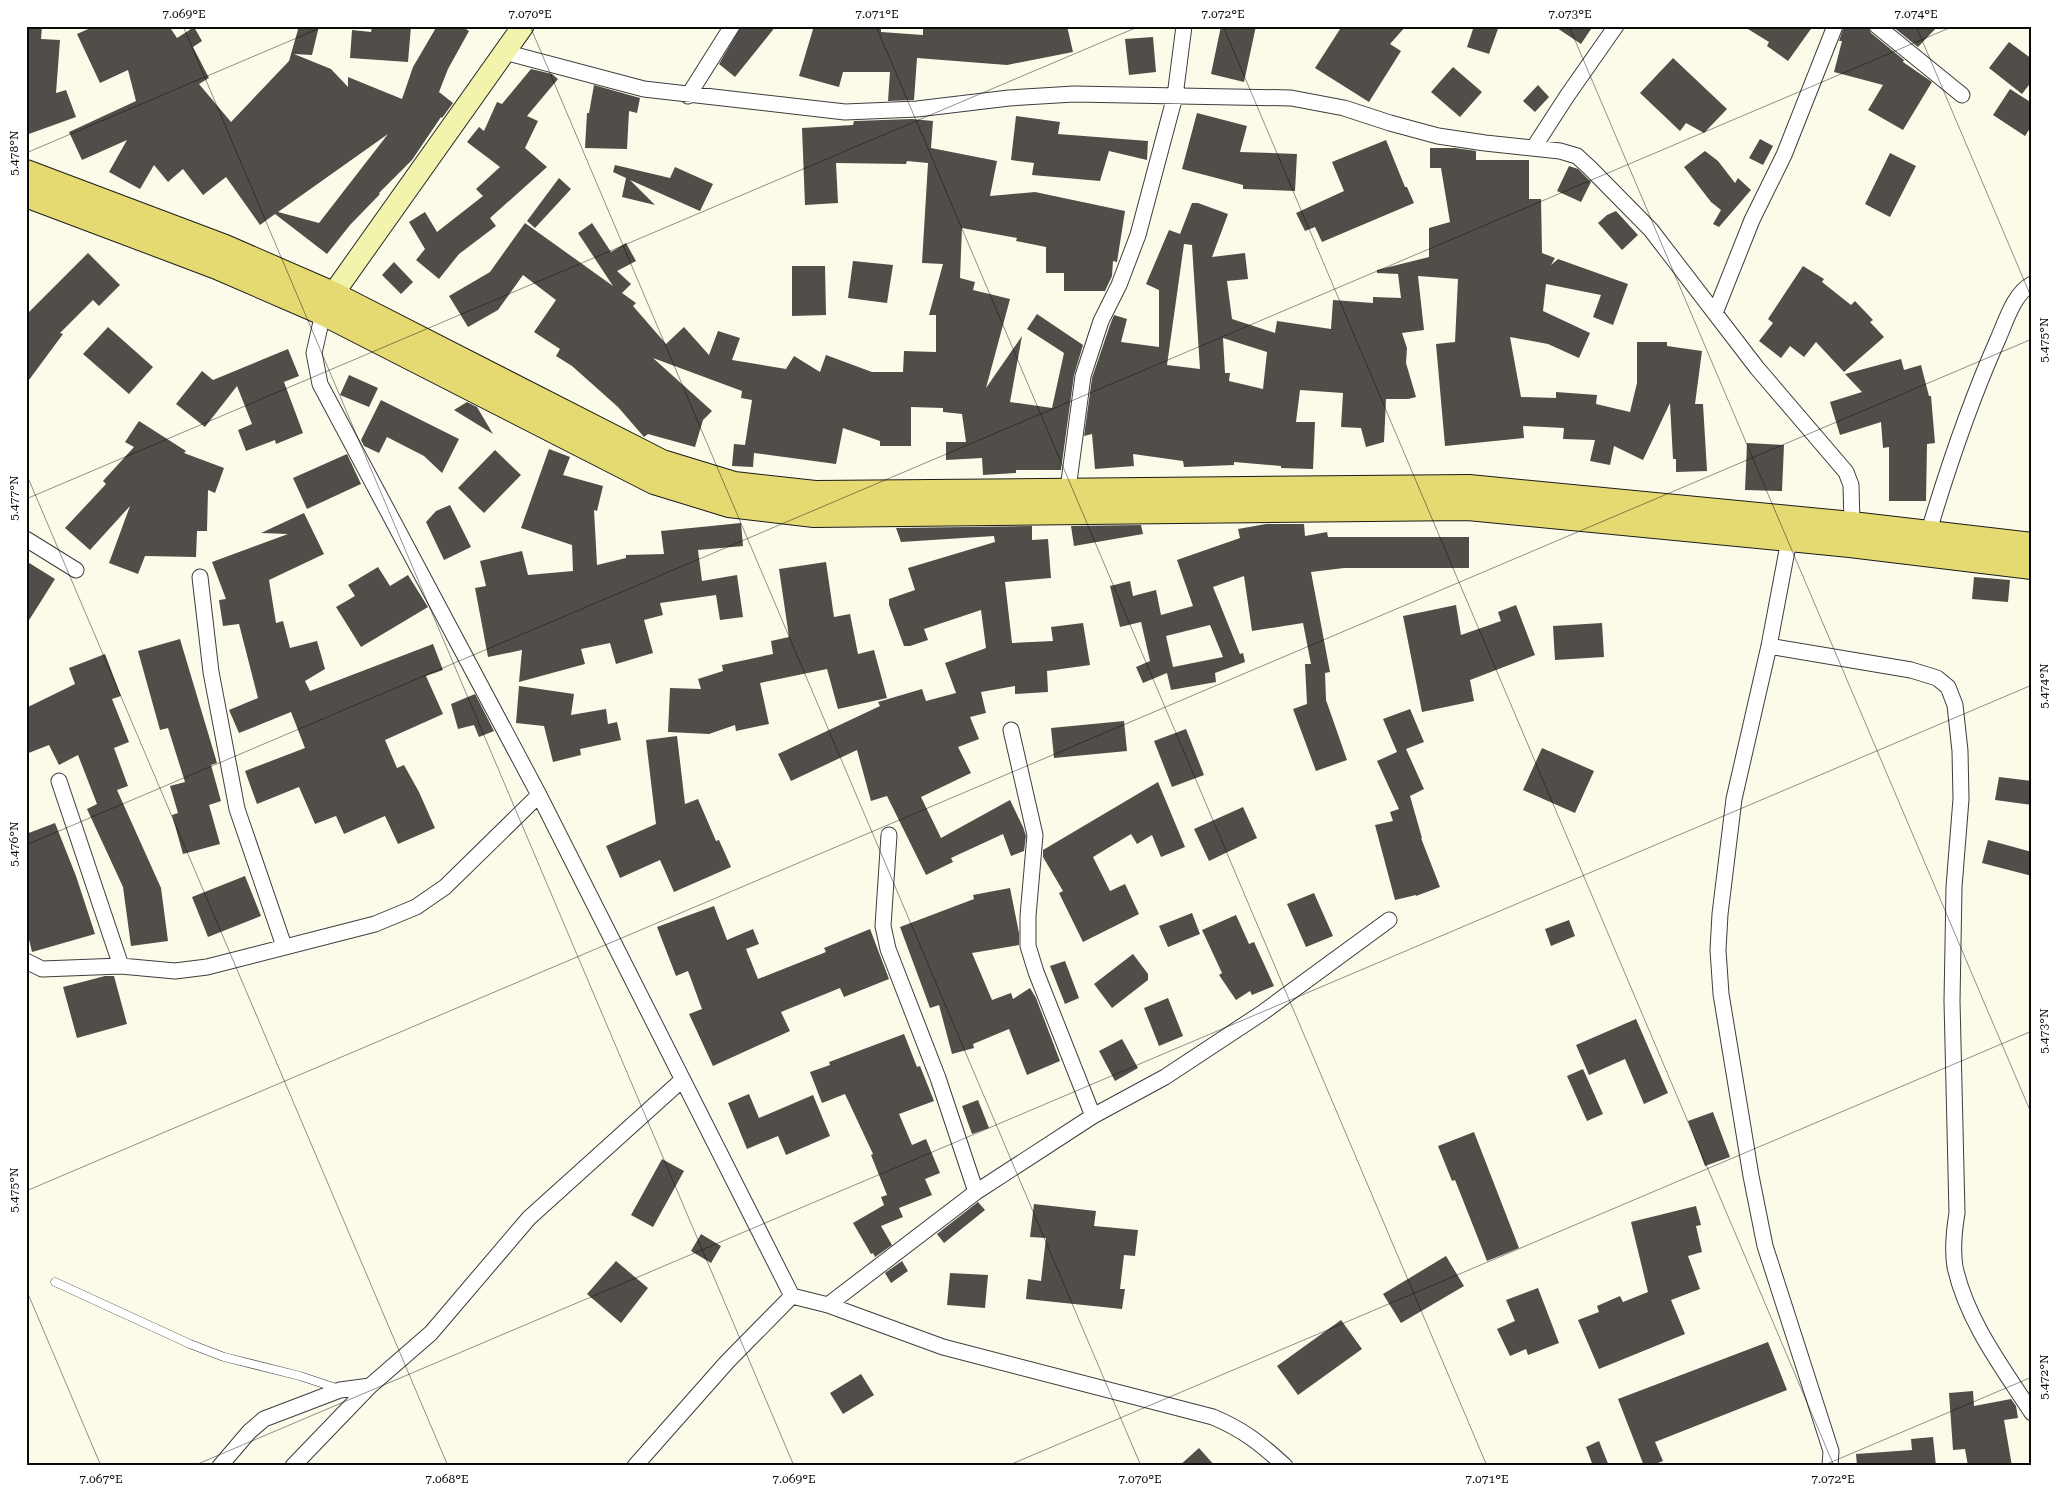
<svg xmlns="http://www.w3.org/2000/svg" width="2058" height="1492" font-family="'Roboto Serif',serif">
	<style>
		.building { fill: #514d48; fill-rule: evenodd }
		.lines { fill: none; stroke-linecap: round; stroke-linejoin: round }
		.lane-casing { stroke: #3d3d3d; stroke-width: 9 }
		.street-casing { stroke: #3d3d3d; stroke-width: 17 }
		.secondary-casing { stroke: #2c2c2c; stroke-width: 23 }
		.primary-casing { stroke: #1b1b1b; stroke-width: 26 }
		.lane { stroke: #fff; stroke-width: 8 }
		.street { stroke: #fff; stroke-width: 15 }
		.secondary { stroke: #f2f4ad; stroke-width: 21 }
		.primary { stroke: #e5d971; stroke-width: 24 }
		.ticks { fill: none; stroke: #0a0a0a; stroke-width: 1; stroke-opacity: 0.45 }
		.neatline { fill: none; stroke: #0a0a0a; stroke-width: 2 }
		.ticks-label { font-size: 12px; text-anchor: middle; fill: #0a0a0a }
	</style>
	<rect width="100%" height="100%" fill="#fcfbea"/>
	<!-- building -->
	<path class="building" d="M26,26h16l-1,13 19,1 -4,53 10,-3 10,27 -50,18z
		M95,26h74l8,12 17,-11 8,14 -9,6 16,31 -10,6 32,38 58,-61 10,-35h20l-7,29 -18,-1 37,15 17,18v-10l54,22 11,-32 24,-41h24l8,5 -21,38 -9,23 14,11 -11,15 -1,-1 -29,43 -33,33 1,1 -30,31 -23,29 -52,-40 -15,11 -34,-48 -23,18 -20,-26 -15,13 -14,-17 -14,24 -31,-17 18,-32 -45,20 -13,-28 67,-31 -8,-31 -28,13 -23,-49zM388,134l-69,89 -41,-11z
		M372,26h39l-3,36 -58,-4 2,-28 19,2z
		M741,26h35l-41,51 -16,-13z
		M814,26h67v6l42,3v-9h144l6,26 -66,13 -90,-7 -3,42 -26,1 2,-29h-47l-4,15 -40,-11z
		M1221,26h35l-12,56 -33,-8z
		M1342,26h64l-16,18 11,7 -32,51 -54,-34z
		M1474,26h25l-10,28 -22,-7z
		M1554,26h39l-12,18z
		M1743,26h70l-25,35 -21,-15 2,-4z
		M1844,26h24l3,7 33,27 -1,2 29,20 -29,48 -35,-20 15,-25 -49,-13 8,-31h-3z
		M1892,26h46l-20,21z
		M1153,37l3,35 -27,3 -4,-36z
		M2009,42l23,17v22l-10,13 -33,-26z
		M1673,58l54,51 -23,24 -18,-10 -6,8 -40,-38z
		M1453,67l29,25 -22,25 -29,-25z
		M531,69l21,5 6,5 -31,37 11,5 -13,27 22,19 -57,51 6,8 -37,28 -20,25 -23,-19 9,-11 -16,-27 16,-10 12,20 46,-36 -7,-7 24,-22 -33,-25 12,-15 5,4 13,-29 5,2z
		M594,85l46,13 -3,15 -8,-2 -2,38 -42,-1 2,-35h2z
		M1538,85l11,12 -14,15 -12,-11z
		M2010,89l22,14v22l-7,11 -32,-21z
		M1197,113l50,13 -7,26 57,2 -2,37 -52,-2v-4l-61,-16z
		M1016,116l44,6 -2,12 90,7 -1,19 -38,-9 -9,30 -68,-6 2,-12 -23,-3z
		M912,119l21,2 -2,27 66,13 -7,35 45,-4 90,19 -8,51 -4,-1 -1,15 -7,15h-41v-18h-18v-26l-30,-6 1,-3 -55,-10 -2,50 15,4 -2,8 37,9 -24,89 36,-52 -12,66 42,6 12,-55 -37,-24 10,-15 46,31 -9,30 -13,95h-45v3l-33,2 -1,-17 -36,2v-18h20l-4,-28 -19,-2v-4l-32,-1v39h-31v-5l-37,-13 -7,36 -82,-11 -1,14 -21,-1 2,-22 11,1 7,-45 -11,-2 1,-7 -89,-33 59,53 -9,9 -8,27 -47,-13 -4,3 -26,-30 -46,-41 -16,-10 4,-7 -26,-17 22,-32 -33,-25 -25,35 -30,17 -19,-31 41,-24 35,-49 88,63 -35,-53 14,-10 19,29 15,-9 10,18 -19,10 14,13 -9,9 14,10 -3,3 33,38 18,-17 25,28 9,-24 22,7 -8,22 54,9 8,-13 26,16 6,-17 46,17h31l1,-21 32,1v-37h-7l14,-51 -21,-1 6,-100 -21,-2 -1,3 -70,-1 2,40 -33,2 -3,-77 51,-3 1,-4z
		M1760,139l13,7 -10,19 -14,-7z
		M1386,140l19,47h2l7,16 -92,39 -7,-15 -10,4 -9,-18 48,-22 -12,-29z
		M1430,148h25l21,3v9h53v39h12l1,54 13,5 -4,7 7,-6 70,25 -15,41 -20,-8 8,-22 -55,-11 -3,27 47,22 -11,25 -31,-14 -38,-7 11,60 35,1v-6l41,3 -1,9 34,8 7,-29v-41h30v4l35,5 -7,53h8l4,67 -31,1v-13h-3l-3,-56 -27,57 -29,-14 -4,19 -20,-4 5,-21 -32,-1 1,-11 -41,-2 1,12 -79,8 -9,-102 19,-2 3,-63 -40,-3 6,54 -22,3 5,15 -1,15 10,34 -8,2h-22l-2,43 -18,5 -5,-19 -20,-1 2,-34 -43,-3 -4,32h19l-2,47 -32,-1v-2l-47,-4v3l-50,2 -1,-6 -50,-7 1,12 -39,3 -3,-35 -8,2 8,-58 18,-53 4,-10 13,4 -6,23 38,5v-57l-13,-6 23,-54 11,4 12,-31h6l30,11 -16,43 33,-4 3,26 -21,2 5,38 43,14 2,-12 54,8 2,-29 40,3v-6l28,1 -3,-24 -21,-1v-3l52,-13v-29l21,-6 -9,-54h-11zM1184,244l8,1 8,124 -33,-4zM1223,338l44,14 -4,37 -34,-8 1,-8h-5z
		M1705,151l13,10 17,22 3,-5 13,12 -32,37 -6,-3 8,-14 -10,-8 -27,-35z
		M1890,153l26,13 -26,51 -25,-13z
		M615,165l55,13 5,-11 38,17 -13,27 -70,-31 25,25 -33,-8 4,-19 -13,-6z
		M1569,166l9,3 13,13 -10,20 -24,-11z
		M559,178l12,11 -36,39 -8,-7z
		M1616,211l22,24 -16,15 -24,-27 9,-8z
		M88,253l32,32 -21,21 -6,-6 -33,33 3,1 -37,50v-69z
		M853,261l40,4 -6,38 -39,-5z
		M394,262l19,20 -12,12 -19,-19z
		M792,266h33l1,49 -34,1z
		M1803,266l21,13 -2,3 29,23 4,-4 18,19 -3,2 14,15 -40,35 -28,-30 -12,15 -14,-11 -9,12 -22,-17 14,-18 -5,-4z
		M108,327l45,40 -24,27 -46,-40z
		M288,349l11,27 -15,6 19,51 -27,11 -1,-4 -29,11 -8,-21 14,-6 -15,-38 -32,41 -29,-23 26,-33 11,9z
		M1901,359l3,11 17,-5 8,31h2l4,47 -8,1 -1,57h-37v-54l-6,1 -2,-26 -41,13 -10,-33 32,-10 -17,-18z
		M349,375l29,13 -9,19 -29,-12z
		M381,400l78,39 -17,34 -18,-17 -37,-19 -8,16 -15,-7 -3,-6z
		M467,402l10,5 16,27 -39,-24z
		M139,421l47,30 -2,2 40,15 -9,25 -7,-3 -1,41h-10l-1,26 -51,-1 -7,18 -29,-11 21,-57 -40,44 -25,-22 41,-44 -3,-3 31,-34 -9,-5z
		M1747,443l37,2 -2,46 -37,-1z
		M549,449l21,8 -7,18 40,11 -6,25 -3,-1 3,55 29,-7v-3l38,-1 -3,-23 80,-8 2,23 -45,4 4,31 35,-6 6,42 -23,3 -4,-25 -56,8 3,12 -19,5 9,33 -37,11 -6,-21 -29,6 4,15 -66,18 3,-32 -34,7 -13,-69 11,-2 -6,-25 42,-10 6,24 45,-4 -1,-26 -51,-17z
		M495,450l26,25 -37,38 -26,-25z
		M347,454l14,30 -54,25 -14,-31z
		M450,505l21,42 -27,13 -18,-38 10,-11z
		M304,513l20,41 -55,26 7,43 7,-2 7,27 27,-7 8,28 -20,12 5,10 123,-47 10,26 -17,6 17,38 -58,26 12,28 7,-3 15,27 16,36 -37,16 -13,-28 -41,18 -8,-18 -21,8 -16,-37 -42,17 -12,-33 60,-23 -14,-36 -52,21 -10,-23 29,-12 -19,-74 -16,2 -4,-26 7,-1 -14,-37 76,-28 -27,-1z
		M1266,524h38l1,12 22,-4 1,5h141v31h-125l-33,4 19,100 -5,1 1,27 21,60 -31,11 -23,-62 14,-5 -2,-40h6l-8,-41 -51,8 -8,-55 -31,11 27,67 3,-1 2,9 -30,11 1,9 -45,8 -4,-17 -24,10 -7,-16 14,-6 -9,-39 -21,5 -10,-41 20,-5 3,15 23,-6 5,25 32,-9 -16,-46 63,-22 -2,-9zM1210,625l13,32 -50,10 -7,-31z
		M1141,525l2,9 -69,12 -3,-20z
		M1032,526v14l16,-1 3,39 -46,4 7,61 41,-2 -2,-14 32,-4 7,42 -43,6 1,21 -33,2v-8l-34,6 5,21 -16,4 9,22 -21,8 13,26 -50,24 20,41 69,-38 13,27 3,9 -2,15 -13,5 -8,-22 -52,24 2,4 -27,13 -39,-79 -16,5 -14,-51 -66,31 -13,-27 102,-48 -2,-4 44,-13 4,12 30,-8 -11,-30 41,-15 -5,-38 -57,19 4,11 -18,6h-6l-15,-41v-6l26,-9 -7,-22 87,-26 -1,-6 -93,6 -5,-14z
		M26,561l29,18 -29,46z
		M826,562l8,55 16,-3 8,40 16,-4 13,48 -49,11 -11,-40 -67,14 9,41 -33,7 -1,-6 -26,9 -41,-2 2,-44 31,1 -3,-10 25,-8 -1,-6 51,-11 -2,-13 18,-4 -10,-68z
		M378,567l12,19 18,-11 20,32 -67,40 -25,-40 19,-11 -7,-11z
		M1974,577l36,3 -2,22 -36,-3z
		M1456,605l5,30 40,-14 -3,-9 18,-7 19,50 -65,25 4,21 -52,11 -19,-96z
		M1602,623l2,34 -49,3 -2,-34z
		M180,639l37,124 -6,2 10,36 -12,4 11,39 -37,10 -11,-39 6,-2 -8,-27 15,-4 -17,-54 -8,2 -22,-79z
		M105,654l16,42 -9,3 17,43 -15,6 14,38 -11,4 44,98 7,53 -37,5 -8,-59 -36,-78 10,-5 -19,-49 -19,10 -10,-20 -23,9v-46l49,-24 -6,-16z
		M519,686l55,8 -3,21 35,-6 2,15 9,-2 4,18 -41,9 1,6 -28,7 -9,-36 -28,-3z
		M475,694l19,37 -15,6 -5,-12 -16,4 -7,-25z
		M1410,709l14,33 -18,7 18,40 -14,7 12,42h-1l19,49 -24,9v-1l-21,5 -20,-75 18,-4 -3,-9 9,-3 -22,-48 20,-9 -14,-33z
		M1124,721l3,30 -73,7 -3,-30z
		M1186,729l18,46 -32,12 -18,-46z
		M677,736l8,68 13,-5 18,42 3,-1 12,27 -57,25 -14,-32 -40,18 -14,-32 50,-22 -10,-84z
		M1542,748l52,23 -19,42 -52,-23z
		M1999,777l33,4v24l-37,-5z
		M1158,782l27,65 -24,10 -9,-22 -15,9 -6,-10 -38,23 17,34 15,-7 14,30 -56,28 -24,-49 4,-2 -20,-34v-7z
		M1243,807l14,31 -48,23 -15,-32z
		M55,823l21,53 19,58 -63,18 -6,-25v-93z
		M1988,840l44,12v24l-50,-13z
		M245,876l16,40 -53,21 -16,-40z
		M1010,888l9,45v12l-47,8 20,47 19,-7 2,6 17,-11 6,10 24,63 -33,14 -18,-46 -36,15 1,4 -22,6 -13,-49 -9,3 -30,-81 74,-28 -1,-4z
		M1314,893l19,43 -27,11 -19,-43z
		M714,906l13,34 26,-11 6,15 -13,5 12,30 68,-27 -2,-4 46,-19 19,50 -45,18 -4,-9 -59,24 9,19 -77,35 -24,-52 13,-5 -14,-38 -12,5 -19,-49z
		M1192,913l8,21 -32,13 -9,-21z
		M1236,915l13,29 5,-2 20,44 -22,9 -2,-4 -14,9 -17,-25 3,-2 -20,-43z
		M1569,920l6,16 -24,10 -6,-17z
		M1133,954l15,20v6l-36,28 -18,-24z
		M1065,961l14,37 -14,6 -15,-38z
		M105,976h9l13,48 -50,14 -14,-51z
		M1168,998l15,38 -24,10 -15,-38z
		M1636,1019l32,74 -24,11 -19,-45 -36,16 -13,-30z
		M904,1034l13,33 3,-1 14,35 -35,13 13,31 14,-6 14,34 -15,6 7,16 -33,13 4,9 -22,9 11,19 -17,12 -2,-4 -2,1 -18,-31 31,-18 -3,-8 6,-2 -16,-40 2,-1 -28,-60 -23,9 -12,-31 20,-7 -1,-3z
		M1122,1039l16,29 -23,13 -16,-30z
		M1583,1069l20,45 -16,7 -20,-45z
		M749,1094l10,24 54,-23 17,41 -44,19 -8,-19 -31,13 -19,-46z
		M978,1100l11,28 -17,6 -10,-28z
		M1713,1112l17,45 -25,9 -17,-45z
		M1474,1132l45,116 -32,13 -32,-81 -3,1 -14,-35z
		M662,1159l22,12 -31,56 -22,-12z
		M978,1202l7,8 -41,33 -7,-9z
		M1034,1204l62,7 -2,15 44,4 -3,26 -11,-1 -4,34h5l-3,20 -96,-10 2,-20 13,2 5,-43 -16,-1z
		M1696,1206l5,19 -5,1 6,26 -14,4 12,33 -29,11 14,34 -86,35 -21,-49 21,-8 -2,-6 23,-10 3,6 25,-10 -17,-70z
		M701,1234l20,12 -10,17 -20,-12z
		M1446,1256l18,30 -63,37 -18,-29z
		M616,1261l32,27 -27,35 -34,-29z
		M902,1261l6,10 -17,12 -6,-10z
		M950,1273l38,2 -3,33 -38,-3z
		M1538,1288l21,55 -31,12 -2,-6 -16,7 -13,-27 18,-8 -9,-21z
		M1341,1320l21,29 -64,46 -21,-29z
		M1768,1342l19,48 -132,52 8,19 -13,5h-6l-26,-67z
		M861,1374l13,21 -31,19 -13,-21z
		M1973,1391l1,15 37,-7 5,7 2,12 -14,2 8,46h-44l-3,-17 -12,1 -4,-57z
		M1933,1437l3,29h-79l-1,-12 56,-4 -1,-11z
		M1599,1441l10,25h-16l-7,-19z
		M1199,1448l16,18h-36z"/>
	<g class="lines">
		<defs>
			<path id="lane" d="M55,1282l135,62 34,13 76,19 39,13"/>
			<path id="street" d="M1877,26l85,69
				M504,52l140,37 201,23 72,-3 92,-11 65,-4 217,4 53,10 46,15 48,13 47,7 75,8 17,5 13,12 61,62 106,138 89,104 5,13 1,39
				M688,96l44,-70
				M1534,147l33,-51 49,-70
				M323,313l-9,40 6,31 219,411 253,501 36,9 115,42 270,70c31,13 48,27 72,49
				M1715,313l37,-93 32,-65 51,-129
				M1068,489l15,-113 18,-55 18,-36 19,-50 37,-139 9,-70
				M1928,534c20,-67 42,-132 70,-195 8,-18 16,-46 34,-55
				M26,539l50,31
				M1789,540l-20,106 -35,153 -14,115 -2,36 3,44 30,182 14,70 66,205 -1,15
				M200,577l11,95 26,137 47,137
				M1769,646l142,24 26,8 11,9 7,18 5,46 1,48 -7,88 -2,114 5,212c-3,18 -5,36 -2,54 12,54 47,100 77,146
				M1011,730l24,105 -7,81v30l8,26 57,144
				M59,781l62,185
				M889,835l-6,91 5,23 50,129 38,114
				M26,961l16,8 79,-3 54,5 32,-4 168,-43 41,-17 29,-20 94,-92
				M828,1305l148,-113 117,-76 72,-39 97,-64 127,-93
				M220,1466l29,-34 15,-13 76,-29 30,-4
				M293,1466l77,-80 61,-53 98,-115 153,-138
				M635,1466l92,-104 65,-66"/>
			<path id="secondary" d="M325,309l8,-15 190,-268"/>
			<path id="primary" d="M26,172l199,75 108,47 329,168 72,22 81,9 654,-6 383,37 180,21
				M26,195l191,72 106,46 331,169 75,23 85,10 654,-7 382,37 182,22"/>
		</defs>
		<!-- lane casing -->
		<use href="#lane" class="lane-casing"/>
		<!-- street casing -->
		<use href="#street" class="street-casing"/>
		<!-- secondary casing -->
		<use href="#secondary" class="secondary-casing"/>
		<!-- primary casing -->
		<use href="#primary" class="primary-casing"/>
		<!-- lane -->
		<use href="#lane" class="lane"/>
		<!-- street -->
		<use href="#street" class="street"/>
		<!-- secondary -->
		<use href="#secondary" class="secondary"/>
		<!-- primary -->
		<use href="#primary" class="primary"/>
	</g>
	<!-- ticks -->
	<path class="ticks" d="M183,26l611,1440M530,26l611,1440M876,26l611,1440M1223,26l611,1440M1569,26l463,1089M1916,26l116,273M26,153l299,-127M26,473l422,993M26,499l1114,-473M26,845l1928,-819M26,1191l2006,-852M26,1289l75,177M193,1466l1839,-781M1007,1466l1025,-435M1822,1466l210,-89"/>
	<!-- border -->
	<rect width="2058" height="1492" fill="none" stroke="#ffffff" stroke-width="55"/>
	<rect x="28" y="28" width="2002" height="1436" class="neatline"/>
	<g class="ticks-label">
		<text x="184" y="18">7.069°E</text>
		<text x="530" y="18">7.070°E</text>
		<text x="877" y="18">7.071°E</text>
		<text x="1223" y="18">7.072°E</text>
		<text x="1570" y="18">7.073°E</text>
		<text x="1916" y="18">7.074°E</text>
		<text transform="translate(14 153) rotate(-90)" y="4">5.478°N</text>
		<text transform="translate(2044 340) rotate(-90)" y="4">5.475°N</text>
		<text transform="translate(14 498) rotate(-90)" y="4">5.477°N</text>
		<text transform="translate(2044 686) rotate(-90)" y="4">5.474°N</text>
		<text transform="translate(14 844) rotate(-90)" y="4">5.476°N</text>
		<text transform="translate(2044 1031) rotate(-90)" y="4">5.473°N</text>
		<text transform="translate(14 1190) rotate(-90)" y="4">5.475°N</text>
		<text transform="translate(2044 1377) rotate(-90)" y="4">5.472°N</text>
		<text x="101" y="1483">7.067°E</text>
		<text x="447" y="1483">7.068°E</text>
		<text x="794" y="1483">7.069°E</text>
		<text x="1140" y="1483">7.070°E</text>
		<text x="1487" y="1483">7.071°E</text>
		<text x="1833" y="1483">7.072°E</text>
	</g>
</svg>
